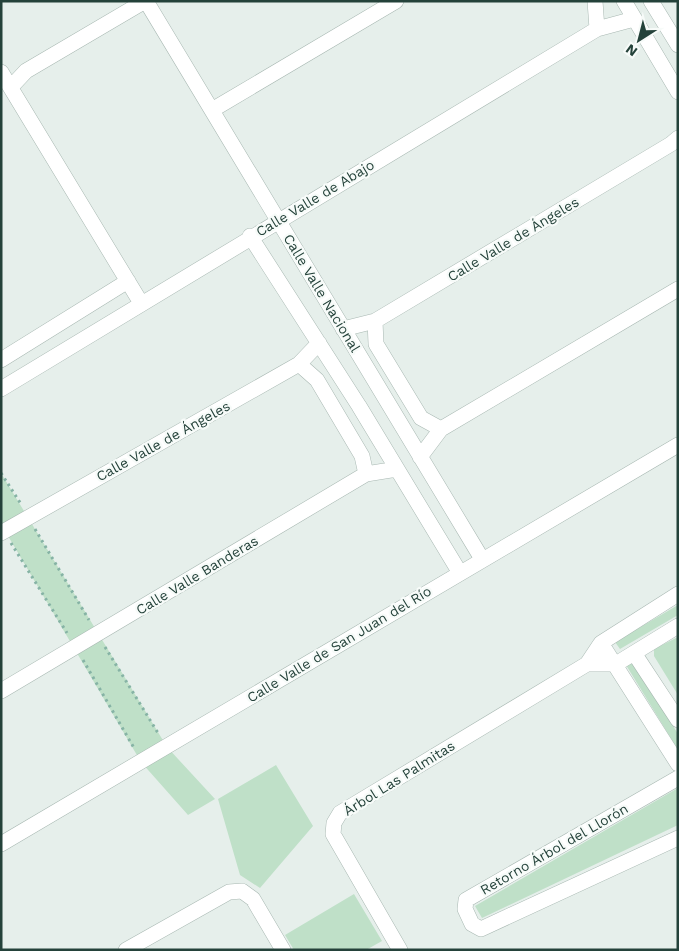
<svg xmlns="http://www.w3.org/2000/svg" width="679" height="951" font-family="'Work Sans',sans-serif">
	<style>
		.green { fill: #bfe0c8 }
		.lines { fill: none; stroke-linecap: round; stroke-linejoin: round }
		.minor-casing { stroke: #a8b8b2; stroke-width: 16 }
		.path { stroke: #86b3a5; stroke-width: 3; stroke-dasharray: 2.5 4; stroke-linecap: butt }
		.minor { stroke: #fff; stroke-width: 15 }
		.labels { text-anchor: middle; dominant-baseline: central; stroke-width: 4.5; stroke-linejoin: round; paint-order: stroke }
		.street-label { font-size: 14px; fill: #24423a; stroke: #f7fbf9 }
	</style>
	<rect width="100%" height="100%" fill="#e6efeb"/>
	<!-- green -->
	<path class="green" d="M1,473l166,274 48,52 -27,16 -47,-53 -140,-238z
		M678,605v10l-58,34 -5,-7z
		M678,637v58l-24,-39v-7z
		M633,661l45,73v16l-52,-85z
		M276,765l37,61 -53,62 -20,-13 -22,-76z
		M678,788v37l-196,93 -7,-12z
		M354,894l28,47 -16,9h-72l-9,-15z"/>
	<g class="lines">
		<defs>
			<path id="minor" d="M146,1l336,558
				M595,1l2,28
				M624,1l54,91
				M651,1l27,44
				M1,72l140,231
				M11,87l15,-16 119,-70
				M212,110l184,-109
				M250,236l109,170 101,167
				M375,321l1,23 45,74 20,11
				M343,329l32,-8 296,-177 7,-6
				M1,360l127,-79
				M299,364l18,16 45,76 4,18
				M1,389l596,-360 37,-10
				M420,457l21,-28 237,-140
				M1,533l298,-169 20,-21
				M601,643l77,121
				M634,653l44,67
				M587,664h29l62,-38
				M1,691l365,-217 31,-5
				M678,778l-212,122 -1,9 7,15 9,5 197,-91
				M1,844l677,-399
				M126,950l103,-58 13,-1 11,8 30,51
				M400,950l-67,-116 1,-11 6,-10 247,-149 14,-21 77,-49"/>
		</defs>
		<!-- minor casing -->
		<use href="#minor" class="minor-casing"/>
		<!-- path -->
		<path class="path" d="M1,473l20,31
			M35,529l54,91
			M11,543l56,90
			M105,647l53,86
			M83,660l51,88"/>
		<!-- minor -->
		<use href="#minor" class="minor"/>
	</g>
	<g class="labels">
		<!-- street labels -->
		<g class="street-label">
			<text transform="translate(315 198) rotate(-31)">Calle Valle de Abajo</text>
			<text transform="translate(513 239) rotate(-31)">Calle Valle de Ángeles</text>
			<text transform="translate(322 293) rotate(59)">Calle Valle Nacional</text>
			<text transform="translate(163 441) rotate(-29)">Calle Valle de Ángeles</text>
			<text transform="translate(197 575) rotate(-31)">Calle Valle Banderas</text>
			<text transform="translate(339 644) rotate(-31)">Calle Valle de San Juan del Río</text>
			<text transform="translate(399 778) rotate(-32)">Árbol Las Palmitas</text>
			<text transform="translate(554 849) rotate(-30)">Retorno Árbol del Llorón</text>
		</g>
	</g>
	<!-- border -->
	<rect width="679" height="951" fill="none" stroke="#24423a" stroke-width="5"/>
	<!-- north arrow -->
	<g transform="translate(639 40) rotate(216)" stroke="#f7fbf9" stroke-width="4" paint-order="stroke">
	<path d="M0-4L9 19L0 12L-9 19Z" fill="#24423a"/>
	<text y="-8" font-size="14" font-weight="bold" text-anchor="middle" fill="#24423a">N</text>
	</g>
</svg>
